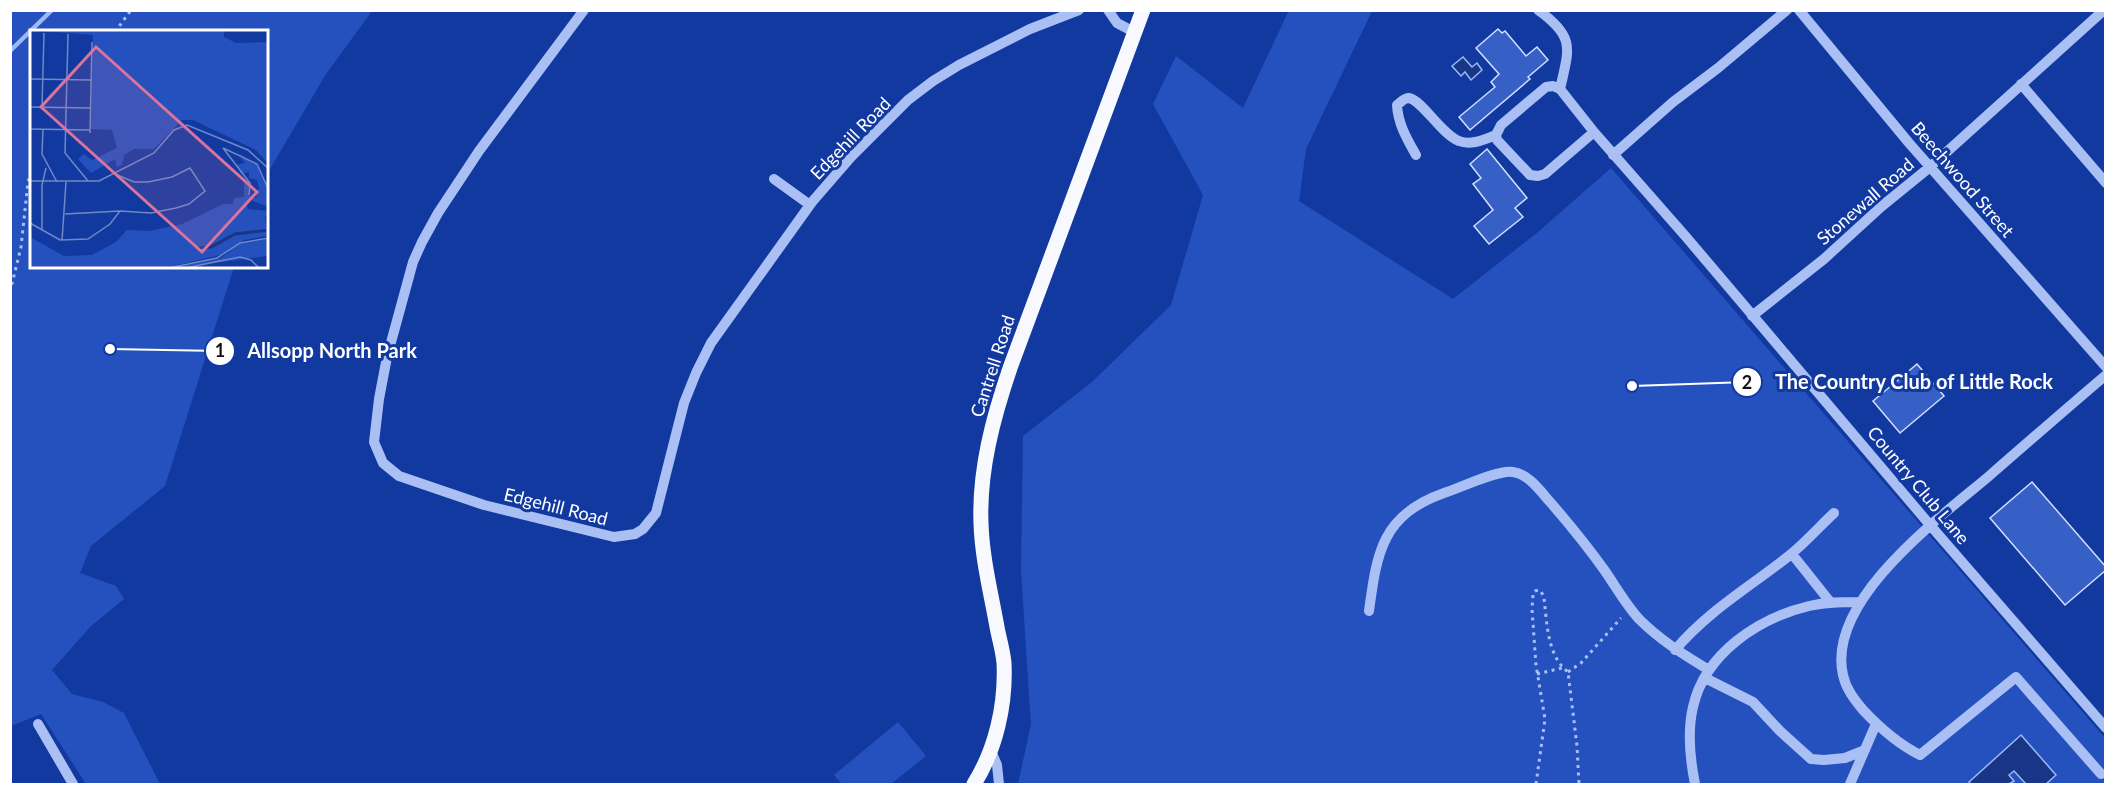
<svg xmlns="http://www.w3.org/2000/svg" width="2116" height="795" font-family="Lato,sans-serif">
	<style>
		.green { fill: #2551be }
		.water { fill: #193686; stroke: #9cb8f8; stroke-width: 1.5 }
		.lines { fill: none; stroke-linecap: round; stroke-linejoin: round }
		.stream { stroke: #9cb8f8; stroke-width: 4.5 }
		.building { fill: #3660c5; stroke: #d3dffe; stroke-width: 1.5 }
		.path { stroke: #aac0f5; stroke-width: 3; stroke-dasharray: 3 4.5; stroke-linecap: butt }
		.minor { stroke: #aac0f5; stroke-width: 10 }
		.major { stroke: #f7f9ff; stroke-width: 15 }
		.labels { text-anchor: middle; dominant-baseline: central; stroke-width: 6; stroke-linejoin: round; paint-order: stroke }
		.street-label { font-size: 18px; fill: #fff; stroke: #1239a0 }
		.inset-river { fill: none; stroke: #193686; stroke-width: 3 }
		.inset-road { fill: none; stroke: #7188c6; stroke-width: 1.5 }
		.view { fill: #da749d; fill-opacity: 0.15; stroke: #da749d; stroke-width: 3 }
		.inset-edge { fill: none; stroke: #fff; stroke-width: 3 }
		.leader { fill: none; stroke: #fff; stroke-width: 2 }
		.callout-dot { fill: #fff; stroke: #1239a0; stroke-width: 2 }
		.mark-label { font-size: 18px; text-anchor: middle; font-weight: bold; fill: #111 }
		.callout-label { font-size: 20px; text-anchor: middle; font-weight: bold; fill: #fff; stroke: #1239a0; stroke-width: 6; stroke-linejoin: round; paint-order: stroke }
	</style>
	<rect width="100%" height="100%" fill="#1239a0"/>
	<!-- green -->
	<path class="green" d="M11,10l361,1 -46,63 -59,100v-142h-235v235h202l-69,219 -74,60 -11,27 36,13 8,13 -34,28 -38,43 20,24 31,8 21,11 36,71h-74l-45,-70 -30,12z
		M1289,10l83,1 -66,138 -7,52 154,98 85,-67 73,-64 495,571 -1,45h-1087l13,-60 -10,-152 2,-136 69,-54 79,-77 32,-110 -50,-91 23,-48 67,52z
		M898,722l28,34 -35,28h-49l-8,-9z"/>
	<!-- water -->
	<path class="water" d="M1463,57l9,10 5,-4 5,7 -11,10 -6,-8 -4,4 -9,-10z
		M2021,735l35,40 -10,9h-20l-12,-13 -5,4 5,6 -5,3h-38l-2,-2z"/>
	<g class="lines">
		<!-- stream -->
		<path class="stream" d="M10,51l42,-41"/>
	</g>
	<!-- building -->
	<path class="building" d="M1498,29l4,4 3,-2 21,25 11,-9 11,13 -20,17 2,2 -60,51 -11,-13 36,-30 -4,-5 8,-8 -23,-26z
		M1487,149l40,49 -12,10 8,9 -34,27 -15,-18 19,-16 -20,-26 8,-6 -11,-14z
		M1917,364l27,32 -44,37 -27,-32z
		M2032,482l74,85v3l-41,35 -75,-87z"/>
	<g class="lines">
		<!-- path -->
		<path class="path" d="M115,32l16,-22
			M10,292l11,-45 7,-65 4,-11
			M1568,672l13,-9 40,-45
			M1537,674l25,-6
			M1536,784l9,-65 -9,-54 -4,-56 1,-14 2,-4 4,-1 2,1 3,7c3,24 3,58 24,74l9,74 2,38"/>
		<!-- minor -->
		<path class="minor" d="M584,10l-105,141 -41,62 -16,29 -9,20 -26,95 -8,42 -5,43 9,21 16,13 85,29 130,32 21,-3 8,-5 13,-16 28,-110 12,-30 15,-30 101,-141 39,-45 57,-57 25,-19 26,-16 71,-36 49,-19
			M1108,10l9,13 19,10
			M1538,10c38,27 31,39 22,79
			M1799,10l110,133 197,224
			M2021,84l85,99
			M1553,86l7,3 34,43 -49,42 -7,2 -8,-1 -33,-35 -1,-5 5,-10 45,-38z
			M1594,132l93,106 243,287 176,203
			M1416,155c-9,-16 -18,-31 -19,-50 4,-3 7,-7 12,-7 14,3 32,36 50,43 12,5 26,-2 37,-6
			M1613,155l60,-53 45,-34 69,-58
			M774,179l36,26
			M1752,316l72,-57 58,-53 48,-39 174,-157
			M1792,554l39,49
			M1369,611c8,-59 13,-96 75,-118 16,-5 55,-24 69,-21 16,2 28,20 38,31 19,22 37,44 54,68 11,16 21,34 34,48 21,21 45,36 70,51
			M1675,650c34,-40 75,-63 115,-95 16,-13 30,-29 44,-42
			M1705,678l48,24 27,29 31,28 13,1 21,-2 20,-8
			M38,724l35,60
			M991,751l6,14 2,19
			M2101,774l-85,-97 -96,78c-22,-11 -40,-27 -57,-45 -9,-11 -17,-21 -20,-35 -17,-74 96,-157 145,-198 39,-34 78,-68 118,-102
			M1695,784c-5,-25 -8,-52 -2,-77 12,-54 66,-89 116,-101 17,-4 33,-4 50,-4
			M1850,784l26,-60"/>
		<!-- major -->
		<path class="major" d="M974,784c22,-35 32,-80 30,-121 -1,-12 -5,-25 -7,-36 -6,-34 -15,-69 -16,-104 -2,-53 12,-105 29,-155l133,-358"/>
	</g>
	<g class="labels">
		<!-- street labels -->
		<g class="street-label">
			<text transform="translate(850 138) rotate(-46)">Edgehill Road</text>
			<text transform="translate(1963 179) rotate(49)">Beechwood Street</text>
			<text transform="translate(1865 201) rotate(-41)">Stonewall Road</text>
			<text transform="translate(992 366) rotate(-72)">Cantrell Road</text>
			<text transform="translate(1919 485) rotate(50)">Country Club Lane</text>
			<text transform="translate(556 506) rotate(14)">Edgehill Road</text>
		</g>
	</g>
	<!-- overview -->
	<g transform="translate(30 30)">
		<rect width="238" height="238" fill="#1239a0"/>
		<path d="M0,0h194v7l12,6 32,-1v122l-12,-14 -63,-30h-11l-28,29h-20l-10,6 -2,10 -5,2 -2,-8 -24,14 -13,-14 6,-5 8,6 25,-12 -5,-18 -21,-1 2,-94zM208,123l18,11 11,25 1,18 -17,-7 -5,4 2,5 20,2 -3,7 3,18 -24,4 -24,15 -55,13h-135v-31l34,19 28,-1 24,-13 11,-12 22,1 33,-7 41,-20h10l1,-6 10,-1v-15l5,1 -1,12 8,3 3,-10 -2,-8 -8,-2v-6l-8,2 -5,-9 9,-2zM238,209v17l-95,12 48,-10 19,-14z" fill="#2551be"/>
		<path class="inset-river" d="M168,218l13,-1 24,-13 34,-4"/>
		<path class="inset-road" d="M38,4l-3,119 23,28M0,49l61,1M0,77l61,1M12,77l2,-74M0,99l60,1M13,99l-1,25 15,28M60,103l2,-91M0,151h69l55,-28 20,-23 13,-5 61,25 21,19M219,165l1,-12 -27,-35 34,16 12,27M35,184l55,-3M0,193l30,17 28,-1 22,-15 10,-13 31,2 25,-5 13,-4 16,-13 -15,-23 -18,9 -24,5h-14l-19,-8M12,199v-44l4,-17M32,210l4,-58M139,238l48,-10 23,-15 29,-5M155,238l55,-11 11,3 8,8"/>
		<path class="view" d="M66,17l161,145 -55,60 -161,-145z"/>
		<rect width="238" height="238" class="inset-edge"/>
	</g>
	<!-- callouts -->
	<path class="leader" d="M110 349L220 351M1632 386L1747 382"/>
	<g class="callout-dot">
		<circle cx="110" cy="349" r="6"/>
		<circle cx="1632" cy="386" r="6"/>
		<circle cx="220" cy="351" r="15"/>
		<circle cx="1747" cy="382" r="15"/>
	</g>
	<g class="mark-label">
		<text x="220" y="357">1</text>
		<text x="1747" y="389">2</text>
	</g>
	<g class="callout-label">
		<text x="332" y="358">Allsopp North Park</text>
		<text x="1914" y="389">The Country Club of Little Rock</text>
	</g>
	<!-- border -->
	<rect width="2116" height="795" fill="none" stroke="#ffffff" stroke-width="24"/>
</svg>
